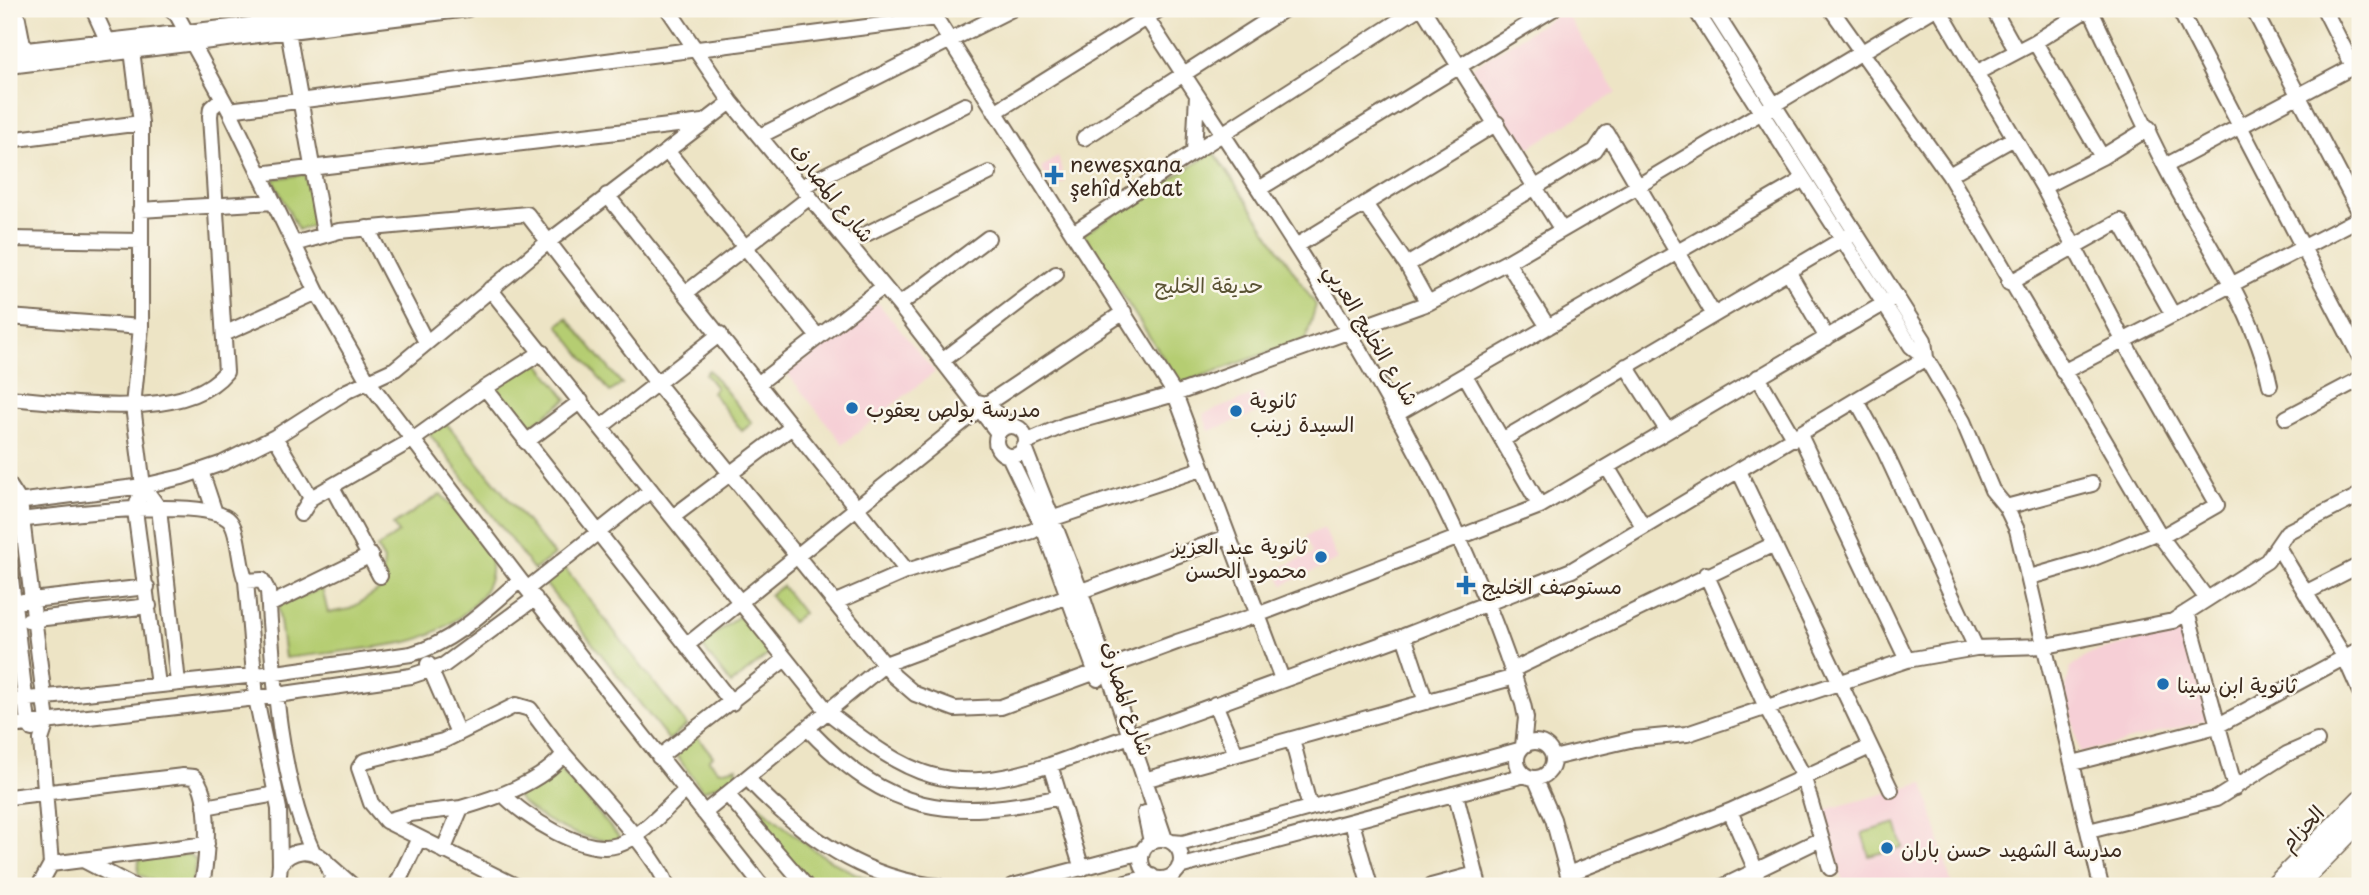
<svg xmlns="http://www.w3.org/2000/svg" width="2369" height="895" font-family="'Playpen Sans','Playpen Sans Arabic',sans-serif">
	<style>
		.built { fill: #f6cfd6 }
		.green { fill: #b5cd72; stroke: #787c48; stroke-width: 2 }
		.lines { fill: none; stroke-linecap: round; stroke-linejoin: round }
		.minor-casing { stroke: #796b58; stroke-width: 18 }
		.major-casing { stroke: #796b58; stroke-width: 21 }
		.minor { stroke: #fff; stroke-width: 14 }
		.major { stroke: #fff; stroke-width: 18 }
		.poi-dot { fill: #1f6fb2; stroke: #fbf7ec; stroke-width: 2.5 }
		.labels { text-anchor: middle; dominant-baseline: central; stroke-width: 5; stroke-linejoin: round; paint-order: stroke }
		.poi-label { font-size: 21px; fill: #3b2a1e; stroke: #fbf7ec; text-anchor: start }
		.street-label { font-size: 21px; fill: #3b2a1e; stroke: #fbf7ec }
		.park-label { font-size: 21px; fill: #5a5333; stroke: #fbf7ec }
	</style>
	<rect width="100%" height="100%" fill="#fbf7ec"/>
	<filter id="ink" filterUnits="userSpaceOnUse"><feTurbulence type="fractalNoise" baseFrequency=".0143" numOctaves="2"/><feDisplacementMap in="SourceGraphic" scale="14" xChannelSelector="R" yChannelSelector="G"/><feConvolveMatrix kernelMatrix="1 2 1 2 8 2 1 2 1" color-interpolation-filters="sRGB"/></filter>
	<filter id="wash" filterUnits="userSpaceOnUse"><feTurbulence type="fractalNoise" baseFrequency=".00686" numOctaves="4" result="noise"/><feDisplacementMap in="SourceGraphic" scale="28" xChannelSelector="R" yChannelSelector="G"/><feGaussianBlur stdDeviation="1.57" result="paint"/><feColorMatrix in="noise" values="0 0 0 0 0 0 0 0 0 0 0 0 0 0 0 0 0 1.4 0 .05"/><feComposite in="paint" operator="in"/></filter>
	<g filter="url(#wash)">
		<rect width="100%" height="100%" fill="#ede4c5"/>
		<!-- built -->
		<path class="built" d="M1564,10l52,83 -92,58 -53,-83z
			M1058,156l7,26 -12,7 -12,-21z
			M878,303l57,69 -92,72 -56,-71z
			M1262,392l6,17 -59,22 -6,-17z
			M1324,528l14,32 -55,25 -7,-15 37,-17 -7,-17z
			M2187,628l22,92 -129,33 -15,-60 5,-25 21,-15z
			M1924,783l28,103h-108l-20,-76z"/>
		<!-- green -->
		<path class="green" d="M1214,152l102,153 -10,34 -126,45 -97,-150z
			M305,174l10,51 -17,5 -25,-51z
			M567,318l55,66 -12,8 -52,-67z
			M535,358l32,41 -41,31 -32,-41z
			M709,370l43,53 -10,8 -30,-39 4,-4 -11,-14z
			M446,423l108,132 -20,15 -105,-137z
			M441,494c12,15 45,48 49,64 10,41 -49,77 -83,84 -40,8 -82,11 -122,16l-7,-52 44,-18 6,25 22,-4 31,-20 3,-29 -7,-12 21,-15 -5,-8z
			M565,568l122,157 -18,15 -125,-158z
			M782,586l21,27 -11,9 -23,-27z
			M739,616l30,38 -38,30 -30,-39z
			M695,734l18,22 -4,4 10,11 18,-4v10l-34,14 -30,-40z
			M560,769l60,69c-25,11 -90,-21 -104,-43z
			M746,794c45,39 87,78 146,92h-72l-12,-7 -72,-79z
			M1896,823l7,24 -34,9 -7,-23z
			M189,854l7,6 -4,23c-19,10 -38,-1 -54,-9l1,-14z"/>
	</g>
	<g filter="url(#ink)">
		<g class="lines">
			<defs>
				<path id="minor" d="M16,9l8,41
					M93,9l15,33
					M170,9l7,6 52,95 88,182 51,89 152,199 242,306
					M668,9l63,93 168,203 99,128
					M930,9l245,385 107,285
					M1141,9c143,222 303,440 382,695l3,14 -3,28
					M1423,9l139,221
					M1695,9l216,337 15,12
					M1713,9l211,331 2,18 37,63 29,69 14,17 11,23 84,356
					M1831,9l118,166 212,362 46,62
					M1939,9l104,178 80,153 94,165 -56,32
					M1993,9l23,41
					M2090,9c26,53 49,107 76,159 36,70 88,139 104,217
					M2179,9l181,348
					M2253,9l107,204
					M2324,9l29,57
					M288,31l36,202
					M2035,42l67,115
					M132,50l9,73v204l-8,79 10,80 -8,24 23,175
					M9,52l381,-43
					M9,66l459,-57
					M1976,73l59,-31 53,-33
					M229,110l707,-92
					M995,112l165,-103
					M760,136l252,-127
					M1084,138l201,-129
					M9,140l132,-17
					M668,152l150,185
					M1194,152l223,-143
					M2165,166l195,-103
					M259,174l444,-52
					M1949,175l65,-37
					M801,187l164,-82
					M2043,187l59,-30 47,-29
					M1259,189l294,-180
					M607,195l300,376
					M1365,204l42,61 21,38
					M140,210l133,-8
					M367,228l59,114
					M1073,233l121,-81 3,-57
					M9,239l132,2
					M848,243l141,-70
					M294,244l45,-13 188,-17 130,169 237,293 21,18 40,15 46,-2 176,-65 80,-27 283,-109 357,-210
					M1296,246l201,-123
					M1507,262l41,65
					M1407,265l188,-114 12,-18 107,182
					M1788,271l39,67
					M2009,283l111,-62 53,94
					M490,289l339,424c81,63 117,85 221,52l354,-129 168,-66 354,-212
					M687,292l123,-95
					M899,305l89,-67
					M9,317l132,10
					M224,334l93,-42
					M942,361l114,-87
					M1626,366l41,64
					M2063,372l297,-154
					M1465,375l75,131
					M1758,377l36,62
					M759,383l124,-96
					M485,388l247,315
					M9,398c59,4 175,25 217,-26l-16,-256 1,-8 10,-9
					M1857,401l28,51 91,196
					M978,402l8,2 24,22
					M1397,414l407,-235
					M2286,418l74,-39
					M996 441a15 15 0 1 1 30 0a15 15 0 1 1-30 0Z
					M601,427l119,-93
					M1800,435l107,225
					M275,437l36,61 -10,16
					M1502,440l346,-204
					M526,442l55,-41
					M1026,442l39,-17 110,-31 253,-91 79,-41 131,-76 296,-177
					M1024,447l56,143 85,249
					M1009,456l34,71 55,152
					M1607,467l36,59
					M201,471l14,42
					M1739,471l152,319
					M9,485l11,17 27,220 -6,18 10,124 -12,22
					M143,486l16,22 19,175
					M332,487l48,89
					M311,498l103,-59 71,-51 57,-36
					M9,503l134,-17 39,-9 41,-14 52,-26 72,-46 48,-22 153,-127 183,-140
					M2006,507l86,-23
					M674,516l118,-89
					M9,521c41,-4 190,-26 219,-2 12,10 10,46 18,62l10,117 23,111 1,55
					M2278,547l67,111 15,34
					M9,561l19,162 4,6
					M1706,574l60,133 37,68 27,93
					M2030,577l59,-17 69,-28
					M246,581l16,-1 6,11c5,80 11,188 45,261
					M527,589l124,-99
					M2307,592l53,-27
					M23,601l124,-14
					M836,602l71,-31 126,-40 18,-12 150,-50
					M269,605l102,-50
					M2187,612l48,176
					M28,620l121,-14
					M1404,636l22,66
					M687,645l292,-236 145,-97
					M428,664l30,69
					M1512,670l262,-126
					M9,701l267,-28 135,-19c42,-11 77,-46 109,-74
					M1215,704l21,50
					M9,726l247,-28 155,-22 33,-11 91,-67
					M808,729c81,85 141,92 252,68
					M1292,739l18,69
					M1517 760a18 18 0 1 1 36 0a18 18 0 1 1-36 0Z
					M564,754c24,28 94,102 103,132
					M659,757l125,-97
					M1553,758l81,-19 53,-5 220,-74 69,-12 70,-2 127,-25 94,-60 20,-29 73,-37
					M2073,763l144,-37 143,-77
					M1050,765l32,104
					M747,778c51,54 114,101 191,108
					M1535,778l18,41 18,67
					M1144,780l371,-103
					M503,794c21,23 82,62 115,51 25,-9 48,-37 67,-54
					M727,794l79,92
					M1456,795l23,91
					M9,797l174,-21 11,1c18,14 14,88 7,109
					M205,807l71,-13
					M1730,811l27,62
					M704,813l181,-149 342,-127
					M1145,813l6,29
					M386,821l24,-7 51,-6
					M1352,823l18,63
					M2089,831l127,-32 71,-45 30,-13
					M1141 859a20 20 0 1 1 40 0a20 20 0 1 1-40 0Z
					M1172,842l11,1 336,-93
					M443,851l18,-43c35,-10 80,-25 103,-54l-34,-45 -14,-4 -73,36 -79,20 -5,7 12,35 15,18 130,65
					M85,861l48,25
					M51,864l156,-20
					M328,864l25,22
					M1179,867l346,-92
					M1568,874l162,-63 140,-64
					M278,886l2,-22c12,-15 30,-17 45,-4l7,15 -2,11
					M396,886l23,-48
					M1013,886l129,-34
					M1115,886l37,-10
					M1431,886l45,-12
					M1724,886l97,-47"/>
				<path id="major" d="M2274,886l86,-87
					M2297,886l63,-64"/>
			</defs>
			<!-- minor casing -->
			<use href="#minor" class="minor-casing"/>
			<!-- major casing -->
			<use href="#major" class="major-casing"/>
			<!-- minor -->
			<use href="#minor" class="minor"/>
			<!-- major -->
			<use href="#major" class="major"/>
		</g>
	</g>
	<!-- markers -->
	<g class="poi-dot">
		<path d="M1050.5 164.5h7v7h7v7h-7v7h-7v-7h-7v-7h7z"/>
		<circle cx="852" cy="408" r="7"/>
		<circle cx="1236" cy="411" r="7"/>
		<circle cx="1321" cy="557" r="7"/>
		<path d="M1462.5 574.5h7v7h7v7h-7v7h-7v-7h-7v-7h7z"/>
		<circle cx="2163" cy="684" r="7"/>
		<circle cx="1887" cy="848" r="7"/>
	</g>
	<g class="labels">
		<!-- poi labels -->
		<g class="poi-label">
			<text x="1070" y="163">neweşxana<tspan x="1070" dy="24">şehîd Xebat</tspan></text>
			<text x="1250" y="399">ثانوية<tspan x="1250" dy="24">السيدة زينب</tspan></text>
			<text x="866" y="408">مدرسة بولص يعقوب</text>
			<text x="1307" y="545" text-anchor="end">ثانوية عبد العزيز<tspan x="1307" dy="24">محمود الحسن</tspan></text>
			<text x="1482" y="585">مستوصف الخليج</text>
			<text x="2177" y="684">ثانوية ابن سينا</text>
			<text x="1901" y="848">مدرسة الشهيد حسن باران</text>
		</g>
		<!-- street labels -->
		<g class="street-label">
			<text transform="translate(833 192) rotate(51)">شارع المصارف</text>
			<text transform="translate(1373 334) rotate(59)">شارع الخليج العربي</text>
			<text transform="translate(1128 698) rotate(70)">شارع المصارف</text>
			<text transform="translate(2301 827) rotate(-46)">الحزام</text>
		</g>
		<!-- park labels -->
		<g class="park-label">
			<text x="1209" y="284">حديقة الخليج</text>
		</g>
	</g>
	<!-- margin -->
	<rect width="2369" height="895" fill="none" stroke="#fbf7ec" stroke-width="35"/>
</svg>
